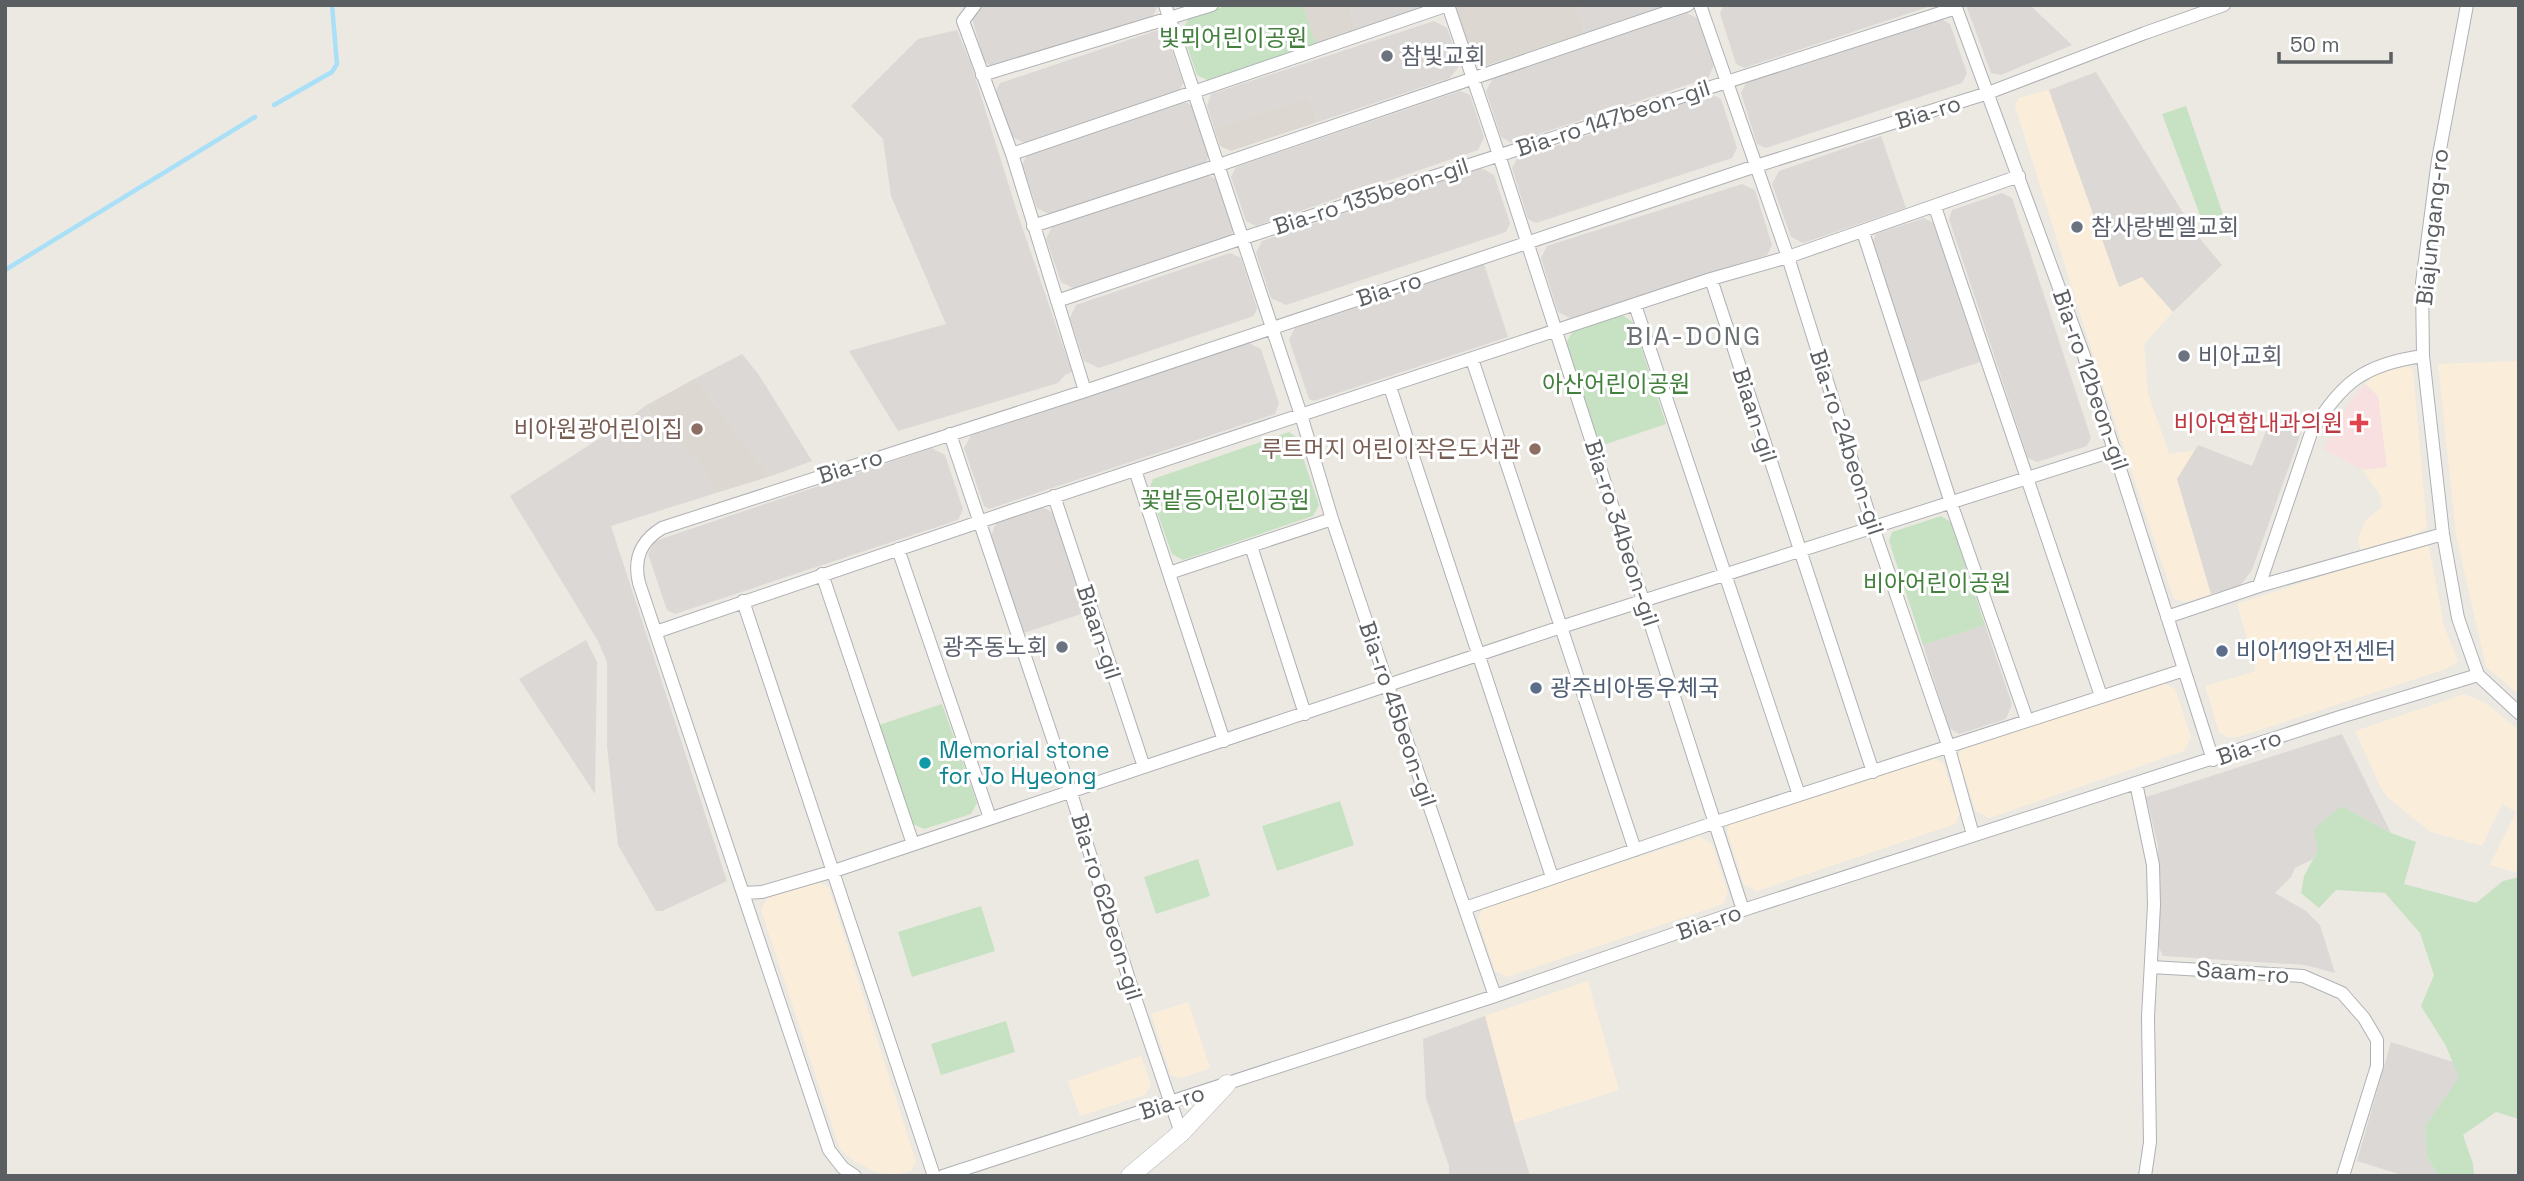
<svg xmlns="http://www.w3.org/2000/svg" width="2524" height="1181" font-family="'Space Grotesk','Noto Sans KR',sans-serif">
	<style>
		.commercial { fill: #faeeda }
		.industrial { fill: #dbd8d5 }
		.education { fill: #dcd8d1 }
		.medical { fill: #f8e0e1 }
		.green { fill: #c6e2c2 }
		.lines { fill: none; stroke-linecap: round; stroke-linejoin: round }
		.stream { stroke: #a9e0f7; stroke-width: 4.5 }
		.street-casing { stroke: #afb1b4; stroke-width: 14 }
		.secondary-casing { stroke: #b0b3b7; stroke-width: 19 }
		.street { stroke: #fff; stroke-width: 12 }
		.secondary { stroke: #fff; stroke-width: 18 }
		.worship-dot { fill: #6b7280; stroke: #fff; stroke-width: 2.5 }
		.health-dot { fill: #e0444e; stroke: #fff; stroke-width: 2.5 }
		.education-dot { fill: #8d6e63; stroke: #fff; stroke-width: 2.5 }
		.service-dot { fill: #5c6f8a; stroke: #fff; stroke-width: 2.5 }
		.culture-dot { fill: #0f9aa8; stroke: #fff; stroke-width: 2.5 }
		.labels { text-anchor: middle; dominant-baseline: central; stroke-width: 6; stroke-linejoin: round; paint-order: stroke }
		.park-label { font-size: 23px; fill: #43803d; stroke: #fff }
		.worship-label { font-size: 23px; fill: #5b616d; stroke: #fff; text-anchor: start }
		.street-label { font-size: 23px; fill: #5b5f62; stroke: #fff }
		.health-label { font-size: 23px; fill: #be3a42; stroke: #fff; text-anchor: end }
		.education-label { font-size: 23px; fill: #785e54; stroke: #fff; text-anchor: end }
		.service-label { font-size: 23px; fill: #4e5e75; stroke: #fff; text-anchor: start }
		.culture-label { font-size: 23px; fill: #0d838f; stroke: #fff; text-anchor: start }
		.quarter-label { font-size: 26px; letter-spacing: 2px; fill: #6c7174; stroke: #fff }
	</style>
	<rect width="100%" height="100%" fill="#ece9e3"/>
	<!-- commercial -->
	<path class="commercial" d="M2049,90l70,196 23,-9 31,35 -29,32 4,49 21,61 28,-4 -20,29 34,115 -25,8 -12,-3 -78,-235 -81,-258 4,-8z
		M2519,361v333l-33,-27 -30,-132 -18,-171z
		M2409,366l4,4 14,158 -9,5 -57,18 -3,-13 8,-18 16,-13 -2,-12 -17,-25 23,-3 -8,-71 -13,-12 11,-11z
		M2428,542l16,84 14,35 -12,8 -208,68h-11l-8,-5 -14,-46 51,-15 -19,-67z
		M2163,683l12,6 16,48 -7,14 -195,67 -13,-7 -18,-54 4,-8z
		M2464,694l20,8 35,28v143l-29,-8 26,-53 -14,-8 -20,42 -51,-14 -43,-34 -8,-12 -25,-55z
		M1932,757l11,6 17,50 -5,11 -198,67 -13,-6 -17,-54 3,-8z
		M1700,837l12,7 16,49 -5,11 -216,73 -12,-6 -17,-52 5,-11z
		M819,882l10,6 87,274 -5,9 -18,4 -17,-3 -22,-11 -14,-12 -79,-239 7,-13z
		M1588,981l31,109 -105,33 -29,-107z
		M1188,1002l22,66 -28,10 -11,-3 -20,-61z
		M1141,1056l10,29 -6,10 -65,21 -12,-35z"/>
	<!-- industrial -->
	<path class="industrial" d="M981,5h176v2l-4,9 -162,50 -7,-5 -12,-43z
		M1349,5h82l-74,25z
		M1576,5h93l-84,28z
		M1724,5h210l-190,63 -8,-4 -16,-51z
		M1966,5h64l42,40 -71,30 -10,-2z
		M1687,13l12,6 15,46 -6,13 -196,65 -11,-6 -15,-46 7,-13z
		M1941,19l9,5 17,49 -5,10 -196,65 -9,-4 -16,-51 5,-10z
		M1434,21l13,7 13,37 -10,13 -132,44 -9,-26 -95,32 -7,-22 4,-12z
		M957,30l14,34 48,154 53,154 -7,3 -7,8 -160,48 -49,-80 97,-27 -55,-128 -8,-57 -32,-33 67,-67z
		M1158,30l8,3 17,50 -4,8 -154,52 -15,-7 -15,-43 5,-10z
		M2096,72l100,162 26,31 -49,47 -31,-35 -23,10 -70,-197z
		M1460,91l10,4 14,42 -6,13 -222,76 -10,-5 -15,-44 5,-10z
		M1711,94l10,5 16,49 -5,10 -196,65 -8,-4 -16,-51 5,-9z
		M1185,102l8,4 16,49 -3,8 -155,52 -14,-7 -15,-43 5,-10z
		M1881,136l25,72 -103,35 -12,-6 -19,-53 7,-13z
		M1481,168l13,7 16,48 -4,9 -220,73 -15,-7 -15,-45 6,-12z
		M1206,174l11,6 17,49 -4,8 -155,52 -14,-7 -15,-43 6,-12z
		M1742,184l13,6 17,55 -5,10 -197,63 -12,-6 -17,-54 6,-12z
		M2002,193l10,5 79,240 -4,8 -50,16 -9,-4 -79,-239 3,-9z
		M1924,218l10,5 46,139 -63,21 -45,-139 4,-10z
		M1230,253l11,5 16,50 -3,8 -155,52 -15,-7 -14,-43 6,-13z
		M1484,264l24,73 -194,64 -5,-2 -20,-59 6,-13z
		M1249,343l12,6 18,54 -4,11 -286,95 -5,-3 -20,-58 7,-13z
		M742,354l17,21 53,86 -41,15 -46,-58 -29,-40z
		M645,406l23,33 30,22 18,32 -105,33 116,355 -65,30h-6l-38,-66 -11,-99v-84l-9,-21 -88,-145 112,-72z
		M2270,421l31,12 -49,137 -12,16 -29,8 -34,-115 21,-34 54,21z
		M932,448l13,7 18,54 -5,11 -283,94 -8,-4 -19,-56 7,-13z
		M1042,507l12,6 33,99 -66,22 -31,-95 6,-16z
		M1985,625l27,79 -6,15 -47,15 -10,-6 -26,-83z
		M586,640l11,22 -2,132 -76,-115z
		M2342,734l49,99 -50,-27 -28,53 -18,9 -4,9 -16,16 31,18 14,14 15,48 -30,-8 -142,-9 -4,-8 -1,-103 -12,-48z
		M1485,1016l29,107 16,53h-81v-10l-23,-68 -3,-59z
		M2391,1042l62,20 7,17 -35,47 2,30 11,20h-33l-48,-15z"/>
	<!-- education -->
	<path class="education" d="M1303,5h46l8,25 -41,14z
		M1455,5h121l9,28 -100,33 -12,-8z
		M1309,96l9,26 -87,29 -11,-5 -6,-18z
		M696,378l29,40 46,58 -55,17 -18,-32 -30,-22 -23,-33z"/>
	<!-- medical -->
	<path class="medical" d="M2365,384l13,12 9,71 -24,3 -40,-21 25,-44z"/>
	<!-- green -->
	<path class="green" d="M1228,5h75l13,39 -107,37 -12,-6 -15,-44 6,-12z
		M2186,106l42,123 -28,-14 -38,-101z
		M1622,315l11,7 33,102 -66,22 -34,-103 7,-12z
		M1289,432l7,5 23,68 -6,11 -130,44 -11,-6 -23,-65 4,-10z
		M1941,516l10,6 34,103 -62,20 -34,-104 3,-9z
		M942,704l35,99 -6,11 -47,15 -11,-5 -34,-99z
		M1340,801l14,44 -77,26 -15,-45z
		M2341,806l50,27 25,9 -12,42 72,19 27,-22 16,-4v242l-23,-7 -33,23 10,29 1,12h-36l-11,-20 -2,-30 34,-48 -13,-32 -25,-40 13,-31 -14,-42 -35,-40 -49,-3 -17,18 -18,-15 3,-17 14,-26 -4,-21z
		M1198,859l12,37 -54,18 -12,-37z
		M981,906l14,45 -83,26 -14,-45z
		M1006,1021l9,31 -74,23 -10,-31z"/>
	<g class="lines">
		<!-- stream -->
		<path class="stream" d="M274,105l58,-33 5,-8 -5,-59
			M5,270l250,-153"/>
		<defs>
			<path id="street" d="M975,5l-12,16 49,133 73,237
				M1165,5l136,410 31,104 56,167 107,310
				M1700,5l88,252 85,270 75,218 25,90
				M1955,5l128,348 130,407
				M2467,5l-29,155 -16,123 1,73 20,178 15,84 20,57 41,38
				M982,75l230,-70
				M1012,154l436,-149 51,150 244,755
				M1935,207l166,489
				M1033,226l186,-61 469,-160
				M1863,232l88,271 76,217
				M1711,279l162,493
				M1057,301l186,-63 713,-230
				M1635,305l164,490
				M1472,359l163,491
				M1390,387l162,490
				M950,434l121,359 62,199 48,141
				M1135,470l89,271
				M1054,496l90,271
				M1251,546l54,168
				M898,549l92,269
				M1169,573l163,-54
				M822,574l91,270
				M2259,586l52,-153c30,-51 54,-69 112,-77
				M743,601l191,575
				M2167,617l92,-31 184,-52
				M656,632l358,-122 697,-231 77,-22 231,-81
				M2136,783l17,82 1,40 -6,112 2,125 -5,34
				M744,893l18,-1 72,-21 727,-244 554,-177
				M1465,908l251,-86 468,-152
				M2151,967l152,9 39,17 22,25 13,22v26l-34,110
				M855,1176l-12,-8 -14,-18 -190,-567c-6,-25 2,-42 23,-55l423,-137 671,-225 232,-73 157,-60 79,-28
				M943,1176l552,-180 248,-86 597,-193 138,-42"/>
			<path id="secondary" d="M1130,1176l51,-43 46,-49"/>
		</defs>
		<!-- street casing -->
		<use href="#street" class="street-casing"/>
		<!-- secondary casing -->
		<use href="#secondary" class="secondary-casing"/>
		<!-- street -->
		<use href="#street" class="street"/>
		<!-- secondary -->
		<use href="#secondary" class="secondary"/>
	</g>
	<!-- markers -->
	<g class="worship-dot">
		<circle cx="1387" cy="56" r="7"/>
		<circle cx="2077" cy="227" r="7"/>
		<circle cx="2184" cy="356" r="7"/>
		<circle cx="1062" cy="647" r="7"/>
	</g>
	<path class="health-dot" d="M2355.5 412.5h7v7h7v7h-7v7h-7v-7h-7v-7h7z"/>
	<g class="education-dot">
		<circle cx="697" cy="429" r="7"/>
		<circle cx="1535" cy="449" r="7"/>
	</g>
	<g class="service-dot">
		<circle cx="2222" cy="651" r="7"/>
		<circle cx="1536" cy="688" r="7"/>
	</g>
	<circle class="culture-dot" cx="925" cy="763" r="7"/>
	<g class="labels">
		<!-- park labels -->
		<g class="park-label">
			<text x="1233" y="38">빛뫼어린이공원</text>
			<text x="1616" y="384">아산어린이공원</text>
			<text x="1225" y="500">꽃밭등어린이공원</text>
			<text x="1937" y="583">비아어린이공원</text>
		</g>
		<!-- worship labels -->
		<g class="worship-label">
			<text x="1401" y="56">참빛교회</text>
			<text x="2091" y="227">참사랑벧엘교회</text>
			<text x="2198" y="356">비아교회</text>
			<text x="1048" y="647" text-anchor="end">광주동노회</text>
		</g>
		<!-- street labels -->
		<g class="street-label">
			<text transform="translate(1928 112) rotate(-17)">Bia-ro</text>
			<text transform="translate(1613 118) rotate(-18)">Bia-ro 147beon-gil</text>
			<text transform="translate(1371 196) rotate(-18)">Bia-ro 135beon-gil</text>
			<text transform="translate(2432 227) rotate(-84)">Biajungang-ro</text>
			<text transform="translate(1389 289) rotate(-18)">Bia-ro</text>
			<text transform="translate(2091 380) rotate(71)">Bia-ro 12beon-gil</text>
			<text transform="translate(1755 415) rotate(72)">Biaan-gil</text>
			<text transform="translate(1847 442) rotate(72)">Bia-ro 24beon-gil</text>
			<text transform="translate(850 466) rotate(-18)">Bia-ro</text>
			<text transform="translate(1622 533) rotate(72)">Bia-ro 34beon-gil</text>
			<text transform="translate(1099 632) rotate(72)">Biaan-gil</text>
			<text transform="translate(1398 714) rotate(71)">Bia-ro 45beon-gil</text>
			<text transform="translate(2249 747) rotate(-19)">Bia-ro</text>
			<text transform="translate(1107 907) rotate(73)">Bia-ro 62beon-gil</text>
			<text transform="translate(1709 922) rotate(-19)">Bia-ro</text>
			<text transform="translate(2243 972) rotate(4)">Saam-ro</text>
			<text transform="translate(1172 1102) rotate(-18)">Bia-ro</text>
		</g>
		<!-- health labels -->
		<g class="health-label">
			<text x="2343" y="423">비아연합내과의원</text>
		</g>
		<!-- education labels -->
		<g class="education-label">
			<text x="683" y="429">비아원광어린이집</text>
			<text x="1521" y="449">루트머지 어린이작은도서관</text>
		</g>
		<!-- service labels -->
		<g class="service-label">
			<text x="2236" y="651">비아119안전센터</text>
			<text x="1550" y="688">광주비아동우체국</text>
		</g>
		<!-- culture labels -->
		<g class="culture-label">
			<text x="939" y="750">Memorial stone<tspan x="939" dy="26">for Jo Hyeong</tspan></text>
		</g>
		<!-- quarter labels -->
		<g class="quarter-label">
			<text x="1694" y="336">BIA-DONG</text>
		</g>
	</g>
	<!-- border -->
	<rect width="2524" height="1181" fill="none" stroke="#5b5f62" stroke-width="14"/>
	<!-- scale -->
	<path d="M2279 52v10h112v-10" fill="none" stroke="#5b5f62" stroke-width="3.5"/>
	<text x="2290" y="52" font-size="21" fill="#5b5f62" stroke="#ffffff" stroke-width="5" paint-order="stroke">50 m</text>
</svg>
